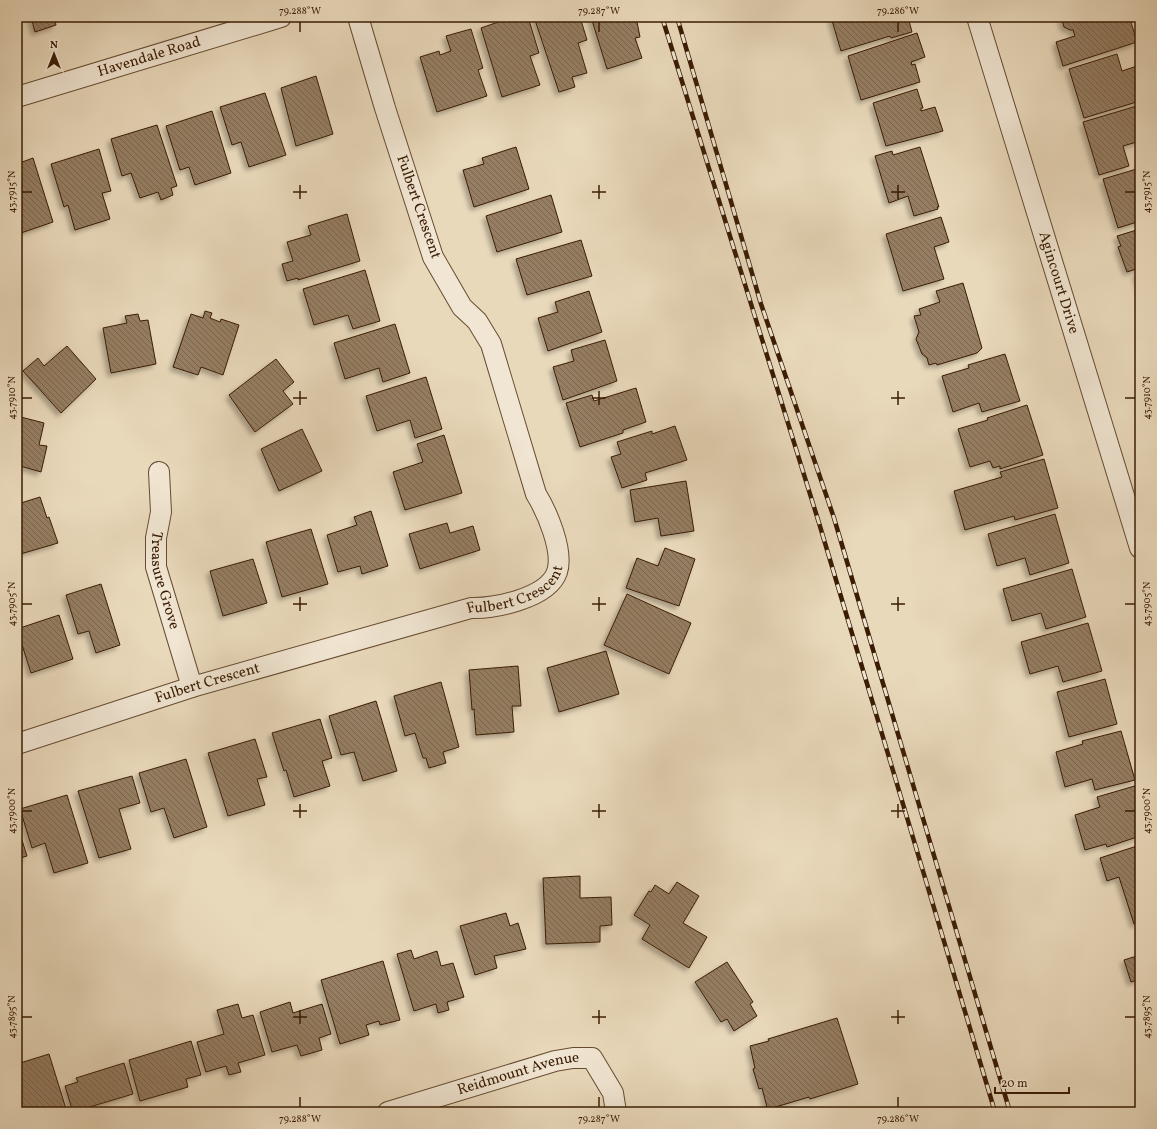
<svg xmlns="http://www.w3.org/2000/svg" width="1157" height="1129" font-family="Vollkorn,serif">
	<style>
		.building { fill: url(#building-back-hatch); stroke: #3a1c03; filter: url(#shadow) }
		.lines { fill: none; stroke-linecap: round; stroke-linejoin: round }
		.minor-casing { stroke: #664b31; stroke-width: 22 }
		.minor { stroke: #f1e6d3; stroke-width: 20 }
		.rail-casing { stroke: #3a1c03; stroke-width: 4.5 }
		.rail { stroke: #f1e6d3; stroke-width: 3; stroke-dasharray: 9; stroke-linecap: butt }
		.ticks { fill: none; stroke: #3a1c03; stroke-width: 1.5 }
		.labels { text-anchor: middle; dominant-baseline: central; stroke-width: 3.5; stroke-linejoin: round; paint-order: stroke }
		.street-label { font-size: 15px; fill: #3a1c03; stroke: #f1e6d3 }
		.neatline { fill: none; stroke: #3a1c03; stroke-width: 1.5 }
		.ticks-label { font-size: 10px; text-anchor: middle; fill: #3a1c03 }
	</style>
	<defs>
		<pattern id="building-back-hatch" width="6" height="6" patternUnits="userSpaceOnUse"><rect width="6" height="6" fill="#957e63"/><path d="M-1 5l2 2M0 0l6 6M5-1l2 2" fill="none" stroke="#7b664f"/></pattern>
		<filter id="shadow"><feDropShadow dx="-3.5" dy="3.5" stdDeviation="2" flood-color="#0004"/></filter>
	</defs>
	<rect width="100%" height="100%" fill="#e9d9bb"/>
	<filter id="stains"><feTurbulence type="fractalNoise" baseFrequency=".005" numOctaves="4"/><feColorMatrix values="0 0 0 0 .2 0 0 0 0 .09 0 0 0 0 .02 0 0 0 .5 -.17"/></filter>
	<radialGradient id="worn" r=".72"><stop offset=".6" stop-color="#630" stop-opacity="0"/><stop offset="1" stop-color="#630" stop-opacity=".3"/></radialGradient>
	<!-- building -->
	<path class="building" d="M31,17h23l2,8 -21,7z
		M506,17h22l11,36 -9,3 10,29 -38,12 -21,-69 20,-7 -1,-2z
		M534,17h46l7,23 -9,3 9,30 -15,4 3,10 -16,5z
		M591,17h45l4,20 -5,1 7,20 -35,11z
		M831,17h77l4,15 -21,6 -1,-2 -49,15z
		M1136,17l-6,2 7,23 -74,24 -7,-24 19,-6 -2,-6h-3l-6,-3 -3,-10z
		M471,29l12,39 -5,2 9,26 -50,16 -17,-55 19,-6 1,4 11,-4 -5,-15z
		M917,33l8,24 -14,5 1,3 3,-1 5,18 -59,18 -13,-44z
		M1117,54l5,17 18,-6v36l-56,17 -15,-49z
		M316,76l17,58 -37,12 -15,-58z
		M917,89l6,19h-2v3l14,-4 8,24 -57,15 -13,-43z
		M265,93l21,62 -37,12 -8,-25 -9,3 -12,-38z
		M1140,105v36l-17,5 6,20 -30,9 -16,-53z
		M212,111l19,62 -36,12 -6,-18 -9,3 -14,-44z
		M157,125l20,61 -6,2 2,7 -12,5 -3,-8 -18,6 -9,-25 -9,3 -11,-37z
		M516,147l13,42 -55,18 -11,-37 21,-6 -2,-6z
		M920,147l19,60h-2l1,2 -24,7 -6,-20 -19,7 -14,-47 17,-5 1,4z
		M99,149l12,42 -9,2 8,26 -35,11 -7,-25 -4,2 -13,-43z
		M33,158l20,64 -35,12 -1,-70z
		M1140,168v53l-22,7 -15,-49z
		M551,195l11,37 -65,20 -11,-36z
		M347,214l13,47 -62,19v-2l-11,3 -5,-17 11,-3 -6,-19 24,-7 -3,-9z
		M941,217l8,25 -15,5 10,32 -41,12 -17,-57z
		M1140,229v42l-1,-3 -12,4 -9,-25 3,-1 -4,-10z
		M581,240l11,36 -65,19 -11,-36z
		M365,270l15,51 -27,8 -5,-14 -34,10 -11,-36z
		M1140,272v15l-4,-13z
		M963,283l19,65 -5,5 -40,12 -1,-2 -7,2 -2,-7 -5,-4 -6,-15 3,-7 -5,-16 7,-1 -2,-6 21,-7 -4,-11z
		M589,291l13,41 -54,19 -10,-33 20,-6 -3,-10z
		M205,311l7,2 -2,5 10,4 1,-3 18,6 -16,50 -22,-8 -3,8 -25,-8 18,-53 12,4z
		M138,314l2,7 8,-1 8,44 -45,9 -8,-45 24,-5 -2,-7z
		M395,324l15,49 -27,9 -4,-14 -34,11 -11,-36z
		M605,340l12,41 -54,19 -10,-33 21,-6 -3,-11z
		M67,346l29,33 -35,34 -38,-42 15,-13 6,8z
		M1005,354l15,47 -38,11 -3,-9 -26,9 -11,-36 27,-8 -1,-3z
		M276,359l18,23 -11,9 10,13 -38,28 -26,-37z
		M426,377l16,52 -27,9 -5,-18 -33,11 -11,-35z
		M636,388l10,34 -23,8v3l-43,14 -14,-44 26,-8 2,6z
		M1027,405l16,50 -43,14v-3l-7,2 -3,-7 -20,6 -12,-38 30,-9 -1,-2z
		M17,416l27,7 -5,22 8,1 -6,26 -24,-7z
		M675,426l12,34 -42,13 2,7 -25,8 -11,-31 10,-3 -4,-12 35,-11v3z
		M302,429l20,42 -43,20 -18,-42z
		M444,435l18,58 -57,17 -12,-38 30,-10 -6,-18z
		M1044,459l14,49 -43,12 -1,-4 -49,14 -11,-39 48,-14 -2,-5z
		M686,481l8,50 -33,5 -3,-18 -23,4 -5,-32z
		M17,496h2l2,7 19,-6 7,21 2,-1 9,26 -41,12z
		M371,511l17,55 -26,8 -2,-8 -22,6 -11,-37 30,-10 -3,-8z
		M1055,514l14,49 -39,12 -5,-17 -28,8 -9,-32z
		M447,523l3,10 23,-7 7,24 -60,19 -11,-35z
		M311,529l17,55 -46,13 -16,-55z
		M665,548l30,11 -16,47 -53,-18 11,-30 21,8z
		M253,559l14,44 -44,13 -13,-45z
		M1072,569l14,48 -40,12 -5,-16 -29,8 -9,-32z
		M101,584l19,61 -24,8 -7,-22 -11,3 -12,-39z
		M627,594l64,29 -22,51 -65,-29z
		M59,615l14,44 -42,14 -14,-44z
		M1088,623l14,48 -39,11 -5,-16 -28,8 -9,-32z
		M606,651l13,43 -60,18 -12,-44z
		M518,666l3,40h-9l2,26 -38,3 -2,-26 -2,1 -3,-40z
		M1105,679l12,45 -48,13 -12,-45z
		M441,682l18,65 -16,5 3,11 -17,5 -3,-10h-3l-8,-25 -10,3 -11,-40z
		M376,701l21,70 -34,10 -9,-29 -13,3 -12,-39z
		M320,719l12,39 -10,3 8,25 -36,11 -8,-27 -2,1 -12,-38z
		M1121,731l14,49 -40,10 -3,-11 -27,8 -9,-35 27,-8 -1,-3z
		M255,739l12,38 -10,2 8,26 -37,11 -20,-63z
		M186,759l21,68 -33,11 -10,-30 -13,4 -12,-39z
		M132,776l8,27 -21,6 12,40 -32,9 -21,-67z
		M1138,785l2,6v45l-33,11 -1,-3 -21,6 -10,-35 25,-8 -3,-10z
		M67,795l21,68 -34,10 -9,-30 -13,5 -12,-39z
		M17,824l10,32 -10,3z
		M1140,845v77l-6,2 -15,-47 -12,4 -7,-23z
		M580,876v22l31,-1 1,28 -12,1v16l-54,2 -3,-66z
		M677,882l22,14 -16,27 24,14 -18,31 -47,-29 8,-14 -16,-10 15,-24 2,1 4,-7 14,9z
		M506,913l4,13 8,-3 8,26 -32,7 3,12 -22,7 -15,-49z
		M411,950l3,9 23,-8 4,15 12,-3 11,34 -17,5 2,8 -11,3 -2,-9 -22,7 -17,-57z
		M1140,955v24l-9,3 -7,-22z
		M383,961l17,59 -20,5 -1,-4 -13,4 3,10 -29,9 -19,-64z
		M727,962l26,40 -3,2 7,12 -23,15 -7,-12 -6,3 -26,-40z
		M290,1002l3,11 29,-9 9,30 -12,4 3,12 -21,6 -4,-11 -25,7 -12,-40z
		M238,1004l4,14 11,-3 12,40 -27,8 3,9 -12,3 -3,-9 -20,6 -9,-30 27,-8 -7,-24z
		M837,1018l21,66 -48,15 -1,-2 -40,12 -2,-2 -5,-19 -3,1 -6,-20 2,-1 -5,-22 19,-5 -1,-2z
		M191,1041l10,34 -15,4 2,8 -48,14 -11,-41z
		M49,1054l18,58h-50v-48z
		M124,1063l9,31 -60,18 -8,-26 13,-4 -2,-4z"/>
	<g class="lines">
		<defs>
			<g id="minor">
				<path id="s1" d="M977,17l163,531"/>
				<path id="s2" d="M17,97l264,-80"/>
				<path id="s3" d="M159,472l2,40 -5,26v29l36,120"/>
				<path id="s4" d="M17,744l175,-57 279,-79c23,1 77,-10 86,-36 7,-21 -10,-60 -21,-78l-45,-150 -14,-23 -15,-14 -29,-50 -48,-149 -27,-91"/>
				<path id="s5" d="M388,1112l167,-51 18,-3h19l21,35 3,19"/>
			</g>
		</defs>
		<!-- minor casing -->
		<use href="#minor" class="minor-casing"/>
		<!-- minor -->
		<use href="#minor" class="minor"/>
		<defs>
			<path id="rail" d="M662,17l157,506 176,589
				M677,17l84,287 73,214 176,594"/>
		</defs>
		<!-- rail casing -->
		<use href="#rail" class="rail-casing"/>
		<!-- rail -->
		<use href="#rail" class="rail"/>
	</g>
	<!-- ticks -->
	<path class="ticks" d="M300,22v10M599,22v10M898,22v10M300,185v14M599,185v14M898,185v14M22,192h10M293,192h14M592,192h14M891,192h14M1125,192h10M300,391v14M599,391v14M898,391v14M22,398h10M293,398h14M592,398h14M891,398h14M1125,398h10M300,597v14M599,597v14M898,597v14M22,604h10M293,604h14M592,604h14M891,604h14M1125,604h10M300,804v14M599,804v14M898,804v14M22,811h10M293,811h14M592,811h14M891,811h14M1125,811h10M300,1010v14M599,1010v14M898,1010v14M22,1017h10M293,1017h14M592,1017h14M891,1017h14M1125,1017h10M300,1097v10M599,1097v10M898,1097v10"/>
	<g class="labels">
		<!-- street labels -->
		<g class="street-label">
			<text stroke="none"><textPath href="#s2" startOffset="138">Havendale Road</textPath></text>
			<text transform="translate(418 207) rotate(71)">Fulbert Crescent</text>
			<text stroke="none"><textPath href="#s1" startOffset="278">Agincourt Drive</textPath></text>
			<text stroke="none"><textPath href="#s3" startOffset="110">Treasure Grove</textPath></text>
			<text stroke="none"><textPath href="#s4" startOffset="524">Fulbert Crescent</textPath></text>
			<text stroke="none"><textPath href="#s4" startOffset="200">Fulbert Crescent</textPath></text>
			<text stroke="none"><textPath href="#s5" startOffset="136">Reidmount Avenue</textPath></text>
		</g>
	</g>
	<!-- margin -->
	<rect width="1157" height="1129" fill="none" stroke="#e9d9bb" stroke-width="44"/>
	<!-- north arrow -->
	<g transform="translate(54 54)" stroke="#f1e6d3" stroke-width="3" paint-order="stroke">
	<path d="M0-3L7 15L0 10L-7 15Z" fill="#3a1c03"/>
	<text y="-6" font-size="11" font-weight="bold" text-anchor="middle" fill="#3a1c03">N</text>
	</g>
	<!-- scale -->
	<path d="M995 1087v6h74v-6" fill="none" stroke="#3a1c03" stroke-width="2"/>
	<text x="1001" y="1087" font-size="12" fill="#3a1c03" stroke="#f1e6d3" stroke-width="3" paint-order="stroke">20 m</text>
	<rect x="22" y="22" width="1113" height="1085" class="neatline"/>
	<g class="ticks-label">
		<text x="300" y="14">79.288°W</text>
		<text x="599" y="14">79.287°W</text>
		<text x="898" y="14">79.286°W</text>
		<text transform="translate(11 192) rotate(-90)" y="4">43.7915°N</text>
		<text transform="translate(1146 192) rotate(-90)" y="4">43.7915°N</text>
		<text transform="translate(11 398) rotate(-90)" y="4">43.7910°N</text>
		<text transform="translate(1146 398) rotate(-90)" y="4">43.7910°N</text>
		<text transform="translate(11 604) rotate(-90)" y="4">43.7905°N</text>
		<text transform="translate(1146 604) rotate(-90)" y="4">43.7905°N</text>
		<text transform="translate(11 811) rotate(-90)" y="4">43.7900°N</text>
		<text transform="translate(1146 811) rotate(-90)" y="4">43.7900°N</text>
		<text transform="translate(11 1017) rotate(-90)" y="4">43.7895°N</text>
		<text transform="translate(1146 1017) rotate(-90)" y="4">43.7895°N</text>
		<text x="300" y="1122">79.288°W</text>
		<text x="599" y="1122">79.287°W</text>
		<text x="898" y="1122">79.286°W</text>
	</g>
	<rect width="100%" height="100%" filter="url(#stains)"/>
	<rect width="100%" height="100%" fill="url(#worn)"/>
</svg>
